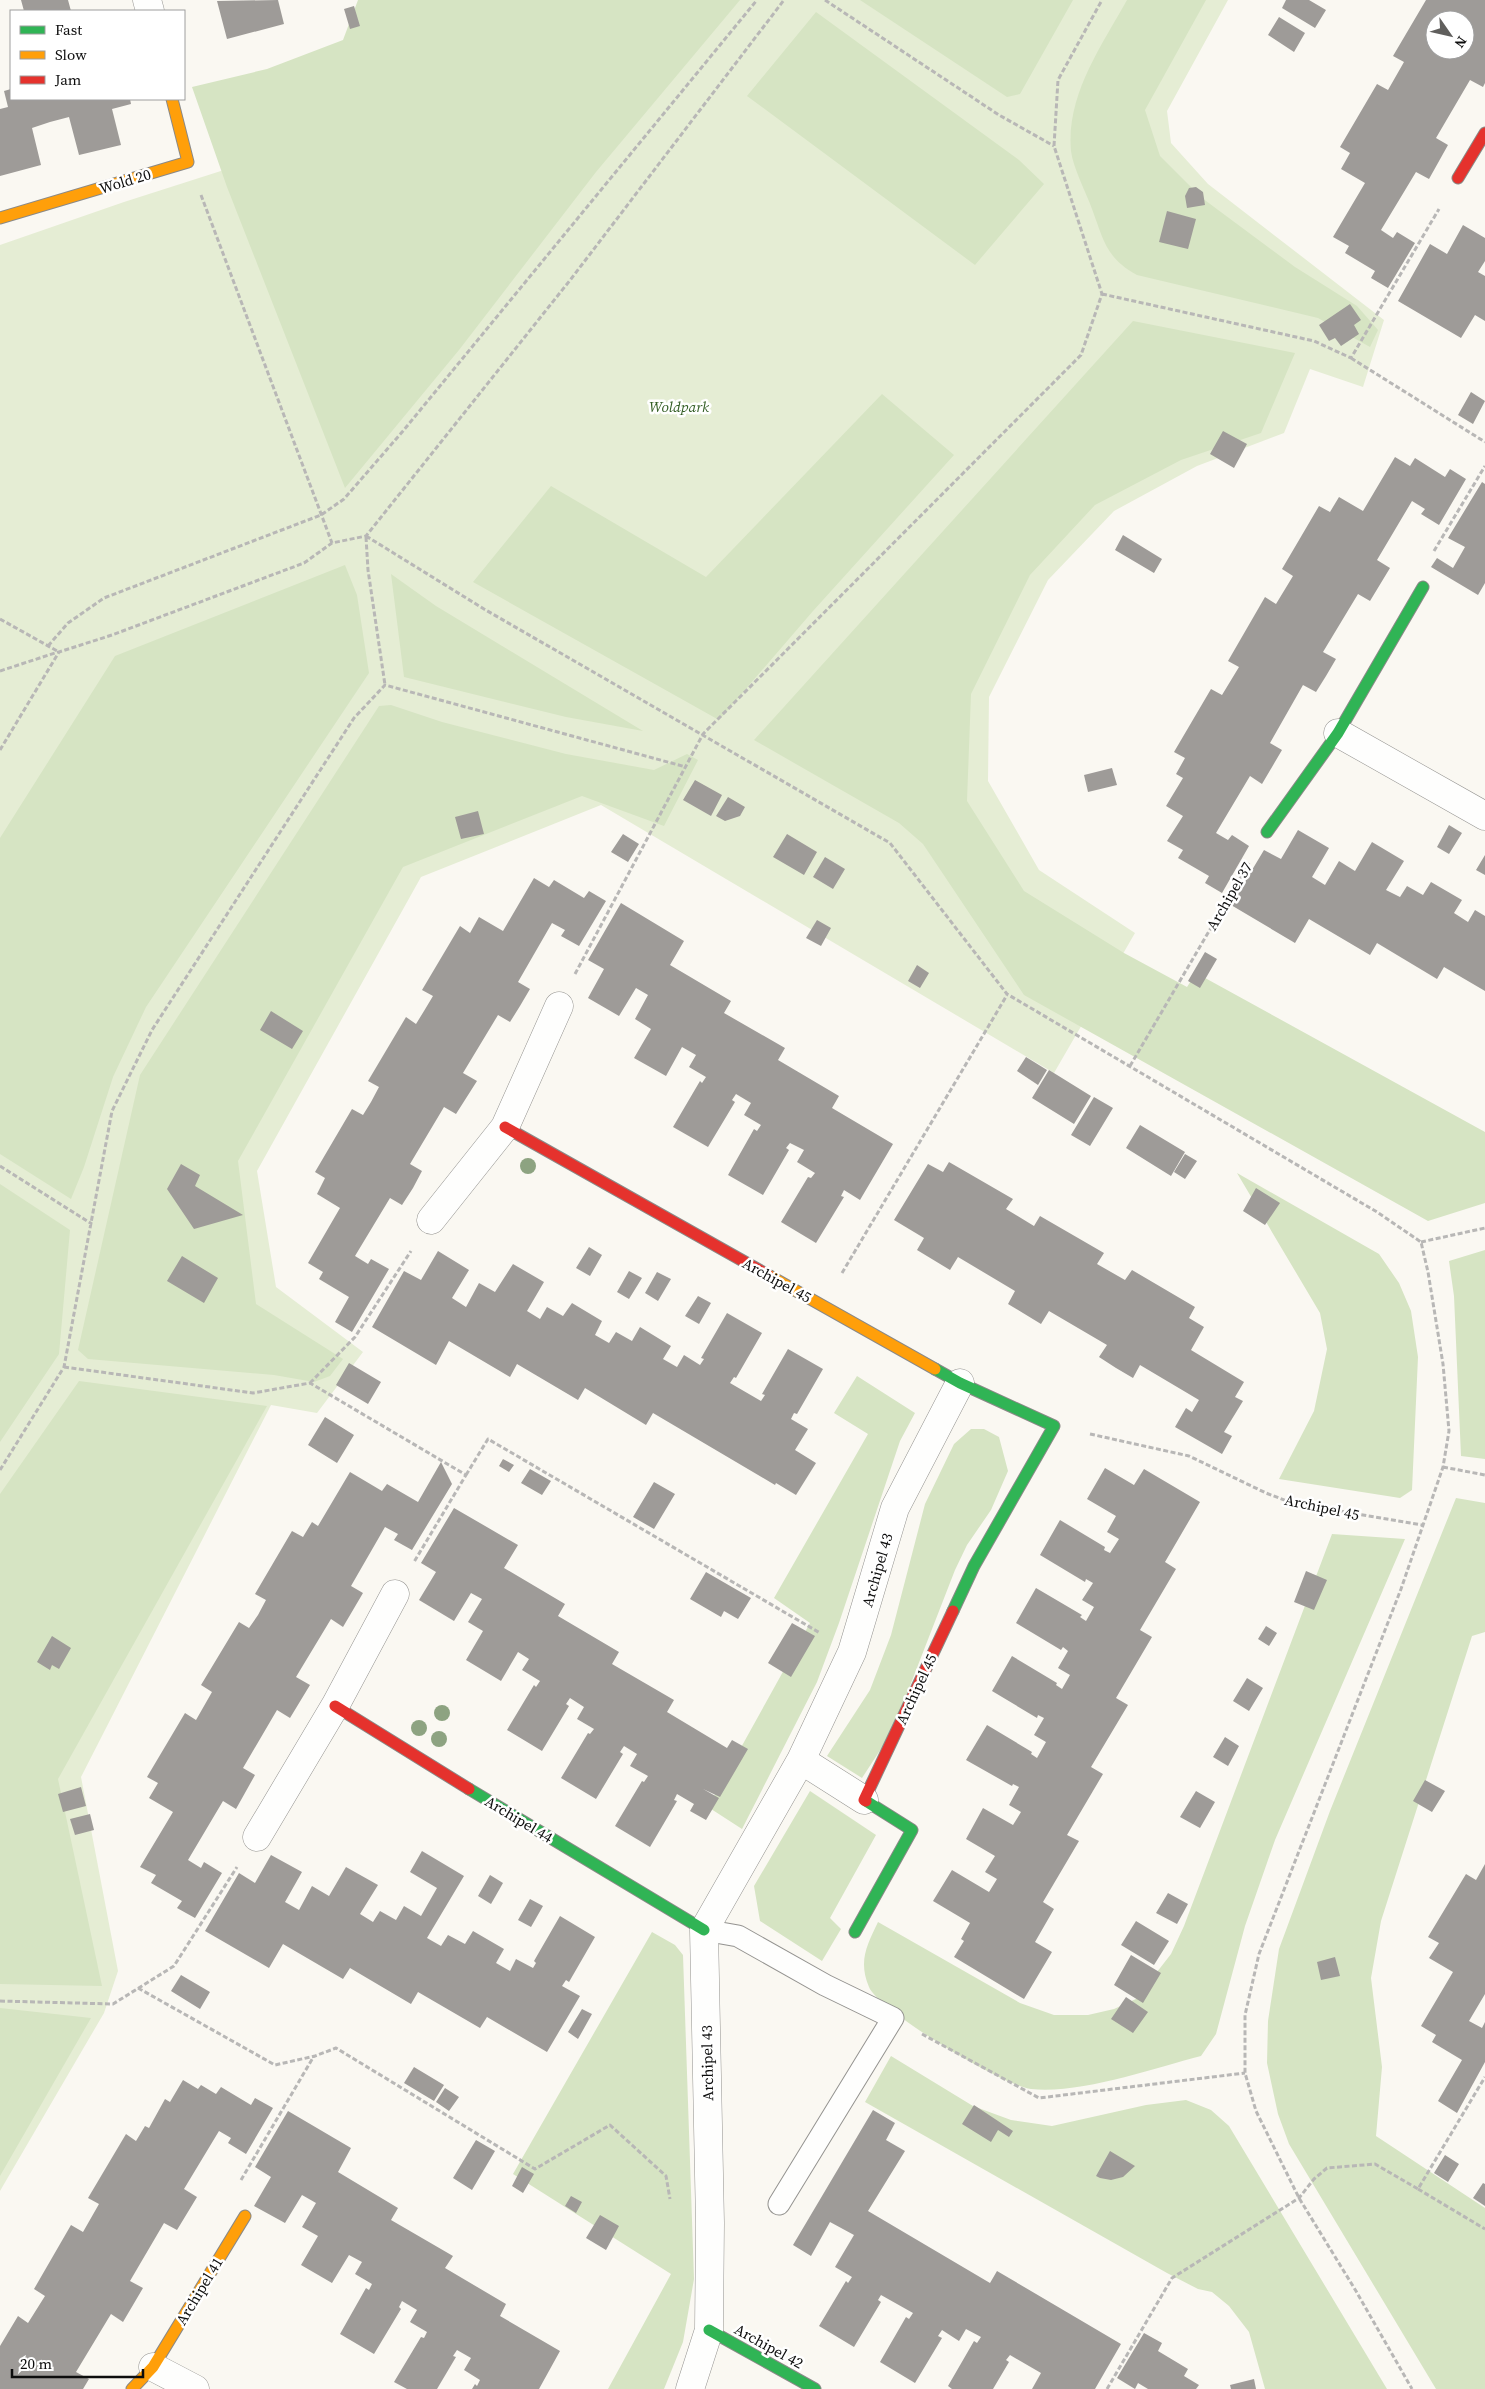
<svg xmlns="http://www.w3.org/2000/svg" width="1485" height="2389" font-family="'Source Serif 4',serif">
	<style>
		.green { fill: #e5edd4 }
		.forest { fill: #d6e4c3 }
		.building { fill: #9e9b98; fill-rule: evenodd }
		.lines { fill: none; stroke-linecap: round; stroke-linejoin: round }
		.lane-casing { stroke: #949390; stroke-width: 23 }
		.street-casing { stroke: #949390; stroke-width: 29 }
		.fast-casing { stroke: #8a8987; stroke-width: 13 }
		.slow-casing { stroke: #8a8987; stroke-width: 13 }
		.jam-casing { stroke: #8a8987; stroke-width: 13 }
		.path { stroke: #b8b7b6; stroke-width: 3; stroke-dasharray: 5 2.5; stroke-linecap: butt }
		.lane { stroke: #fefefd; stroke-width: 21 }
		.street { stroke: #fefefd; stroke-width: 28 }
		.fast { stroke: #30b455; stroke-width: 11 }
		.slow { stroke: #ff9f0a; stroke-width: 11 }
		.jam { stroke: #e5322d; stroke-width: 11 }
		.tree { fill: #8da381 }
		.labels { text-anchor: middle; dominant-baseline: central; stroke-width: 5; stroke-linejoin: round; paint-order: stroke }
		.street-label { font-size: 15px; fill: #0d0d0d; stroke: #fff }
		.park-label { font-size: 15px; font-style: italic; fill: #335e25; stroke: #fff }
	</style>
	<rect width="100%" height="100%" fill="#faf8f2"/>
	<!-- green -->
	<path class="green" d="M358,0h870l-61,111 4,32 37,41 176,136 -21,67 -53,-18 -26,64 -87,33 -83,45 -66,69 -59,117 -1,84 51,89 96,63 -81,140 -453,-268 -180,72 -164,294 19,116 87,65 -46,61 -46,-8 -190,372 37,194 -14,42 -104,178v-1946l124,-43 260,-83z"/>
	<!-- forest -->
	<path class="forest" d="M358,0h382l-144,172 -137,178 -114,138 -118,-301 -35,-100 75,-18 76,-29z
		M860,0h213l-53,94 -13,3z
		M1127,0h79l-61,110 15,46 42,42 93,69 62,39 21,24 -8,17 -52,-29 -181,-43c-31,-17 -33,-34 -45,-66 -6,-17 -19,-41 -21,-58 -5,-56 30,-104 56,-151z
		M816,12l203,148 25,24 -69,81 -228,-169z
		M1133,321l162,32 -34,80 -80,27 -86,45 -65,70 -59,119 -4,107 57,90 100,62 63,34 9,-14 289,159v71l-57,18 -404,-226 -101,-151 -24,-21 -145,-83z
		M882,394l72,61 -141,156 -94,109 -246,-138 78,-96 155,91z
		M345,565l12,30 12,78 -223,334 -33,70 -29,90 -13,32 -71,-45v-316l115,-182z
		M391,574l45,32 207,125 -77,-14 -162,-40z
		M391,705l51,17 124,32 88,16 33,-16 11,6 -34,66 -82,-30 -179,71 -165,294 18,143 87,55 -13,17 -16,6 -40,-7 -186,-16 -10,-9 62,-275 239,-369z
		M1237,1173l142,81 20,29 12,28 7,46 -6,133 -12,8 -121,-19 35,-68 13,-62 -7,-36z
		M0,1184l70,46 -11,124 -59,88z
		M1485,1250v209l-24,-3 -7,-160 -5,-35z
		M857,1376l58,37 -15,28 -61,182 -22,59 -75,147 -34,-22 102,-184 -36,-25 94,-164 -34,-21z
		M79,1381l188,25 -209,373 44,207 -102,-2v-490z
		M971,1429h13l15,8 9,34 -17,39 -24,35 -12,25 -63,162 -30,46 -35,-22 43,-66 21,-55 34,-131 29,-60z
		M1456,1498l29,5v129l-13,4 -91,285 -10,57 11,89 -6,69 109,72v181h-49l-147,-245 -11,-30 -11,-51 1,-42 11,-72 51,-138z
		M1332,1534l73,5 -130,301 -30,86 -29,108 -15,22c-50,13 -119,38 -170,33 -26,-2 -153,-79 -162,-102 -11,-26 -2,-42 9,-65l142,81 34,12h34l26,-6 22,-10 35,-45 13,-28z
		M810,1791l66,44 -46,83 11,11 -19,32 -62,-40 -6,-35z
		M652,1932l23,13 8,10 11,324 -11,63 -19,47h-56l63,-115 -158,-100z
		M0,2008l91,10 -91,158z
		M891,2056l82,50 38,14 41,6 94,-21 40,-5 25,10 18,16 158,263h-122l-16,-57 -20,-26 -17,-14 -14,-3 -31,-16 -302,-171z"/>
	<!-- building -->
	<path class="building" d="M21,0h47l3,11h-47z
		M278,0l6,24 -57,15 -10,-38z
		M1286,0h23l17,10 -11,18 -33,-20z
		M1426,0h59v83l-2,4 -13,-7 -34,58 12,7 -19,34 -13,-7 -35,58 12,8 4,-6 18,11 -27,45 -17,-10 4,-7 -30,-18 4,-7 -16,-9 32,-54 -24,-14 9,-16 -10,-6 37,-63 11,6 16,-28 -11,-6zM1435,20h30v30h-30z
		M354,6l6,20 -10,3 -6,-20z
		M1279,17l26,16 -11,19 -26,-17z
		M11,89v10h119l1,5 -19,5 9,36 -42,10 -10,-38 -19,5 -18,6 9,37 -41,11v-67l8,-2 -4,-16z
		M1196,187l7,5 2,13 -18,3 -2,-12 4,-8z
		M1167,211l29,8 -8,30 -29,-7z
		M1463,225l22,13v23l-7,11 7,4v45l-10,-6 -14,23 -63,-37 32,-57 17,10z
		M1350,304l11,16 -7,5 5,9 -18,12 -6,-8 -6,3 -10,-16z
		M1471,392l14,9 -12,23 -15,-9z
		M1223,431l24,13 -13,24 -24,-14z
		M1395,457l15,9 5,-8 30,19 5,-8 16,10 -27,46 -18,-11 4,-5 -13,-8 -35,59 13,8 -20,33 -12,-7 -35,58 13,7 -10,17 -10,16 -13,-7 -33,58 12,7 -20,34 -12,-8 -34,57 12,7 4,-5 17,11 -27,47 -17,-10 4,-7 -31,-18 5,-8 -16,-9 16,-25 -17,-10 17,-28 -7,-4 9,-16 -11,-6 37,-63 11,6 17,-28 -11,-6 37,-64 11,7 17,-28 -11,-7 37,-63 11,6 9,-15 24,14z
		M1482,482l3,2v99l-7,12 -47,-28 6,-9 16,10 12,-21 -17,-9z
		M1123,535l39,24 -8,14 -39,-23z
		M1112,768l5,17 -29,7 -4,-17z
		M695,780l27,15 -11,21 -28,-16z
		M728,797l17,10 -5,9 -15,5 -9,-5z
		M478,811l6,23 -23,5 -6,-22z
		M1449,825l13,8 -13,21 -12,-7z
		M1298,830l31,18 -17,29 13,8 14,-24 16,10 17,-29 32,19 -18,29 14,7 7,-11 16,9 8,-13 31,18 -8,13 14,9 7,-12 10,6v75l-41,-24 -7,12 -60,-36 -7,12 -61,-36 -14,24 -64,-38 33,-55 17,9z
		M623,834l16,10 -11,18 -17,-10z
		M787,834l30,18 -13,23 -31,-18z
		M1485,855v20l-9,-5z
		M825,857l20,12 -12,20 -20,-12z
		M534,878l15,9 5,-7 30,18 5,-7 17,10 -27,45 -18,-10 4,-6 -13,-7 -34,59 12,7 -10,17 -10,16 -12,-7 -35,58 14,8 -21,33 -12,-7 -34,57 12,7 -9,17 -11,17 -12,-7 -35,58 13,8 3,-5 18,10 -37,63 -17,-10 14,-25 -30,-18 4,-7 -15,-9 32,-55 -23,-14 8,-16 -10,-6 37,-63 11,6 8,-13 8,-15 -11,-6 38,-64 10,7 8,-13 9,-15 -11,-6 38,-64 10,7 9,-16 24,14z
		M621,903l63,38 -14,24 61,36 -7,12 61,35 -7,12 61,36 -7,12 61,36 -33,56 -16,-10 -3,6 3,1 -28,46 -35,-21 27,-45 3,1 4,-5 -18,-11 7,-12 -14,-7 -4,5 3,2 -26,45 -35,-20 26,-46 3,2 4,-6 -17,-10 7,-12 -15,-9 -4,6 3,2 -27,45 -35,-20 27,-46 2,2 4,-6 -17,-10 7,-12 -14,-8 -16,29 -32,-18 17,-29 -16,-10 13,-24 -12,-7 -17,28 -31,-18 16,-29 -16,-9z
		M817,920l14,8 -10,18 -15,-8z
		M1205,952l12,7 -17,29 -12,-7z
		M917,965l12,8 -9,15 -12,-7z
		M271,1011l32,20 -11,18 -32,-19z
		M1026,1057l21,13 -9,15 -21,-14z
		M1049,1070l42,26 -17,28 -42,-26z
		M1094,1097l19,11 -23,38 -19,-11z
		M1140,1125l45,27 -14,24 -45,-28z
		M1185,1154l12,7 -12,18 -11,-7z
		M949,1162l64,37 -7,10 28,17 6,-10 64,37 -7,11 28,16 7,-10 63,37 -6,11 15,9 -13,23 53,32 -9,15 8,4 -19,31 8,4 -10,18 -47,-27 11,-19 6,4 7,-12 -59,-35 -7,13 -17,-10 -17,-11 8,-12 -58,-34 -8,13 -33,-20 7,-13 -57,-34 -8,13 -33,-20 7,-12 -30,-18 34,-56 15,8z
		M181,1164l19,11 -5,11 48,29 -49,14 -27,-40z
		M1256,1188l24,15 -15,22 -22,-14z
		M589,1247l13,8 -12,21 -14,-8z
		M438,1251l31,19 -17,28 14,9 13,-24 16,9 18,-28 31,18 -17,29 13,8 7,-12 16,9 9,-13 30,18 -7,14 14,8 7,-11 16,9 8,-14 31,19 -8,13 14,8 7,-12 16,10 4,-6 -3,-1 26,-45 35,20 -26,45 -2,-1 -4,6 31,18 4,-6 -3,-1 26,-45 35,20 -26,45 -3,-1 -3,6 17,10 -13,21 21,13 -20,32 -20,-12 -1,2 -122,-72 -7,12 -61,-37 -7,12 -61,-36 -7,13 -61,-36 -13,24 -64,-38 32,-56 17,9z
		M182,1256l36,22 -14,25 -37,-22z
		M629,1271l13,7 -13,21 -12,-7z
		M657,1272l14,7 -13,22 -13,-8z
		M698,1296l13,7 -12,21 -14,-8z
		M349,1363l32,19 -13,22 -32,-19z
		M325,1417l29,18 -17,28 -29,-18z
		M503,1459l11,6 -5,7 -10,-6z
		M441,1462l11,22 -40,66 -18,-10 4,-6 -13,-7 -34,59 12,7 -20,34 -12,-8 -35,58 14,8 -20,33 -13,-8 -34,58 12,7 -19,34 -13,-8 -35,59 13,8 3,-6 18,11 -27,45 -18,-10 5,-7 -31,-18 5,-8 -16,-8 33,-55 -24,-14 9,-15 -11,-6 38,-64 11,7 16,-28 -11,-7 38,-63 10,6 9,-13 8,-15 -11,-6 37,-63 11,6 9,-15 6,4 32,-54 32,19 5,-7 31,18z
		M1105,1468l29,17 10,-16 56,33 -35,60 11,7 -36,61 12,7 -36,61 12,7 -37,62 12,7 -36,61 12,6 -36,61 11,7 -19,33 17,10 -28,47 -70,-42 10,-16 -3,-2 9,-16 -37,-22 19,-31 37,22 8,-13 -12,-7 10,-16 -29,-17 17,-31 30,17 8,-13 -12,-7 10,-18 -6,-3 -1,2 -46,-26 21,-35 45,27 -1,2 6,4 9,-16 -12,-7 10,-17 -6,-3 -1,3 -45,-27 20,-35 45,27 -1,2 6,4 8,-14 -12,-7 10,-17 -5,-4 -2,3 -45,-27 20,-35 46,27 -2,2 6,4 8,-14 -12,-7 11,-17 -7,-4 -1,3 -45,-27 20,-35 45,27 -1,3 6,3 9,-14 -12,-7 9,-16 -29,-17z
		M530,1469l21,12 -9,14 -21,-12z
		M654,1482l21,12 -21,35 -21,-12z
		M454,1508l64,37 -14,23 61,36 -7,12 61,36 -7,12 62,36 -7,12 60,36 5,-8 16,9 -28,48 -17,-8 16,9 -13,22 -16,-9 4,-7 -17,-10 -3,6 3,1 -27,46 -35,-21 27,-45 2,1 4,-6 -18,-10 7,-12 -13,-8 -4,6 3,2 -27,45 -35,-21 27,-45 2,1 4,-5 -17,-10 7,-12 -14,-9 -4,6 3,2 -27,45 -35,-21 27,-45 2,2 4,-6 -18,-11 7,-11 -11,-7 -17,29 -35,-21 17,-29 -15,-9 14,-23 -11,-6 -17,28 -35,-21 17,-28 -15,-9z
		M1306,1571l21,9 -13,30 -20,-8z
		M706,1572l45,26 -13,21 -14,-8 -3,6 -31,-18z
		M792,1623l23,13 -24,41 -23,-14z
		M1266,1626l11,7 -8,13 -11,-7z
		M52,1636l19,12 -12,21 -7,-4 -2,5 -13,-8z
		M1247,1678l16,10 -14,23 -16,-10z
		M1225,1737l14,9 -11,20 -15,-9z
		M1425,1780l20,11 -13,21 -19,-11z
		M81,1787l5,19 -23,6 -5,-18z
		M1196,1791l19,11 -15,26 -20,-11z
		M90,1814l4,16 -19,5 -5,-16z
		M422,1851l42,25 -37,62 14,8 7,-11 17,9 8,-13 31,18 -8,14 14,8 6,-12 17,9 3,-5 -2,-2 26,-45 35,21 -26,45 -3,-2 -4,6 18,10 -33,56 -60,-35 -7,11 -62,-36 -7,12 -61,-36 -7,11 -60,-35 -14,24 -64,-37 34,-58 16,10 16,-28 31,17 -17,30 14,8 13,-24 17,10 17,-29 32,18 -18,29 13,8 7,-11 16,9 8,-14 17,10 16,-28 -27,-16z
		M1485,1864v130l-16,27 13,7 3,-6v40l-28,51 -19,-12 24,-41 -30,-18 4,-7 -15,-9 32,-54 -24,-14 10,-15 -11,-6 38,-63 10,6z
		M490,1875l13,8 -12,21 -13,-8z
		M1168,1893l20,11 -11,20 -21,-11z
		M530,1899l13,7 -12,21 -13,-7z
		M1136,1921l33,20 -15,24 -33,-20z
		M1131,1955l30,18 -18,30 -29,-18z
		M1335,1957l5,19 -19,4 -4,-18z
		M181,1975l29,17 -10,17 -29,-18z
		M1126,1997l22,15 -15,21 -22,-14z
		M582,2009l10,5 -14,25 -10,-7z
		M414,2067l30,18 -10,16 -30,-18z
		M183,2080l15,9 3,-4 15,9 5,-7 30,18 4,-7 18,10 -27,46 -18,-11 3,-5 -12,-7 -35,58 13,8 -20,33 -13,-7 -34,58 13,7 -20,34 -12,-8 -35,58 13,7 -6,10h-83v-43l18,-30 10,7 17,-27 -11,-7 37,-64 12,7 16,-28 -11,-6 38,-64 10,7 9,-15 4,2 16,-29 5,3z
		M445,2088l14,9 -10,14 -13,-9z
		M974,2105l39,26 -4,6 -11,-7 -7,12 -29,-18z
		M873,2110l22,13 -9,17 19,11 -37,60 122,72 7,-12 124,73 -26,45h-63l9,-16 -31,-18 -4,5 3,2 -16,27h-41l-4,-3 26,-45 3,2 4,-6 -15,-8 -7,12 -17,-11 -4,6 4,2 -27,45 -35,-21 26,-45 3,2 4,-6 -32,-18 -3,5 3,2 -27,45 -35,-21 27,-45 2,2 4,-6 -17,-10 19,-32 -24,-13 -19,34 -18,-11z
		M288,2111l63,37 -13,24 60,36 -7,12 62,36 -8,12 61,36 -6,12 60,35 -21,38h-67l3,-5 2,2 3,-6 -16,-10 7,-12 -14,-8 -4,6 3,1 -19,32h-30l-13,-7 27,-45 3,1 3,-6 -17,-10 7,-12 -15,-9 -3,6 2,2 -27,45 -34,-20 26,-46 3,2 3,-6 -17,-10 7,-12 -13,-7 -17,28 -31,-18 17,-29 -16,-9 14,-24 -14,-8 -17,28 -31,-17 17,-29 -16,-10z
		M476,2140l19,11 -23,39 -19,-12z
		M1110,2151l25,15 -12,11 -12,3 -11,-2 -4,-2z
		M1445,2155l14,9 -11,18 -14,-9z
		M522,2167l12,7 -11,19 -11,-7z
		M1483,2183l2,1v22l-12,-8z
		M571,2196l11,6 -6,11 -11,-7z
		M600,2215l19,11 -13,24 -20,-12z
		M1144,2333l18,10 -4,8 30,18 -4,7 15,9 -3,4h-48l-10,-6 -3,6 -18,-11z
		M1254,2379l2,10h-25l-1,-4z"/>
	<g class="lines">
		<defs>
			<path id="lane" d="M704,1930l34,6 87,49 68,33 -114,186"/>
			<path id="street" d="M147,0l3,11
				M1338,733l147,83
				M431,1220l74,-93 54,-121
				M801,1760l63,40
				M257,1837l78,-131 60,-112
				M153,2367l42,22
				M690,2389l19,-59 1,-107 -6,-293 97,-170 51,-108 43,-144 65,-125"/>
			<path id="fast" d="M1267,832l71,-99 85,-146
				M935,1369l25,14 94,43 -80,140 -21,45
				M469,1789l235,141
				M855,1932l57,-102 -46,-29
				M709,2330l106,59"/>
			<path id="slow" d="M0,218l188,-56 -16,-63
				M768,1275l167,94
				M132,2389l21,-22 92,-151"/>
			<path id="jam" d="M1458,178l27,-45
				M505,1127l263,148
				M335,1706l134,83
				M866,1801l-2,-1 89,-189"/>
		</defs>
		<!-- lane casing -->
		<use href="#lane" class="lane-casing"/>
		<!-- street casing -->
		<use href="#street" class="street-casing"/>
		<!-- fast casing -->
		<use href="#fast" class="fast-casing"/>
		<!-- slow casing -->
		<use href="#slow" class="slow-casing"/>
		<!-- jam casing -->
		<use href="#jam" class="jam-casing"/>
		<!-- path -->
		<path class="path" d="M825,0l174,115 55,31
			M201,195l131,348
			M1102,294l212,47 37,17 88,-149
			M1351,358l134,84
			M366,536l118,73 406,234 117,151 370,218 44,30 7,30 15,92 6,67 -6,36 -42,122 -142,365 -14,61v58l11,38 43,87 57,93 56,98
			M366,537l2,33 17,115
			M1434,551l51,-85
			M0,619l59,33
			M48,646l20,-23 36,-25 217,-83 23,-16 59,-68 354,-431
			M0,671l58,-19
			M0,750l59,-98 53,-17 192,-72 28,-20 34,-7 205,-257 213,-279
			M575,974l128,-240 378,-379 21,-61 -48,-148 4,-66 44,-80
			M1130,1066l119,-203
			M0,1166l92,58
			M1421,1242l64,-14
			M842,1273l165,-278
			M64,1367l189,26 57,-10 156,92 -52,87
			M310,1383l45,-46 56,-86
			M1090,1434l99,22 77,37 26,10 130,22
			M1443,1467l42,8
			M0,1470l64,-103 48,-256 40,-81 202,-312 31,-33 301,82
			M466,1475l22,-36 332,194
			M138,1988l137,77 40,-9 21,-8 199,121 75,-44 56,51 4,23
			M0,2001l113,3 61,-38 63,-99
			M922,2034l117,64 206,-25
			M241,2180l73,-124
			M1418,2189l67,40
			M1107,2389l65,-111 127,-80 15,-19 13,-11 48,-4 43,25 67,-112"/>
		<!-- lane -->
		<use href="#lane" class="lane"/>
		<!-- street -->
		<use href="#street" class="street"/>
		<!-- fast -->
		<use href="#fast" class="fast"/>
		<!-- slow -->
		<use href="#slow" class="slow"/>
		<!-- jam -->
		<use href="#jam" class="jam"/>
	</g>
	<!-- trees -->
	<g class="tree">
		<circle cx="528" cy="1166" r="8"/>
		<circle cx="442" cy="1713" r="8"/>
		<circle cx="419" cy="1728" r="8"/>
		<circle cx="439" cy="1739" r="8"/>
	</g>
	<g class="labels">
		<!-- street labels -->
		<g class="street-label">
			<text transform="translate(125 181) rotate(-17)">Wold 20</text>
			<text transform="translate(1229 896) rotate(-60)">Archipel 37</text>
			<text transform="translate(777 1280) rotate(29)">Archipel 45</text>
			<text transform="translate(1322 1507) rotate(12)">Archipel 45</text>
			<text transform="translate(877 1570) rotate(-74)">Archipel 43</text>
			<text transform="translate(916 1689) rotate(-65)">Archipel 45</text>
			<text transform="translate(519 1819) rotate(31)">Archipel 44</text>
			<text transform="translate(707 2063) rotate(-91)">Archipel 43</text>
			<text transform="translate(199 2291) rotate(-59)">Archipel 41</text>
			<text transform="translate(769 2346) rotate(29)">Archipel 42</text>
		</g>
		<!-- park labels -->
		<g class="park-label">
			<text x="679" y="406">Woldpark</text>
		</g>
	</g>
	<!-- legend -->
	<rect x="10" y="10" width="175" height="90" fill="#ffffff" stroke="#9e9e9e"/>
	<rect x="20" y="26" width="25" height="8" fill="#30b455" stroke="#9e9e9e"/>
	<text x="55" y="35" font-size="15" fill="#0d0d0d">Fast</text>
	<rect x="20" y="51" width="25" height="8" fill="#ff9f0a" stroke="#9e9e9e"/>
	<text x="55" y="60" font-size="15" fill="#0d0d0d">Slow</text>
	<rect x="20" y="76" width="25" height="8" fill="#e5322d" stroke="#9e9e9e"/>
	<text x="55" y="85" font-size="15" fill="#0d0d0d">Jam</text>
	<!-- north arrow -->
	<g transform="translate(1450 35) rotate(124)"><circle r="24" fill="#ffffff" stroke="#9e9e9e"/>
	<path d="M0-4L9 19L0 12L-9 19Z" fill="#605f5d"/>
	<text y="-8" font-size="14" font-weight="bold" text-anchor="middle" fill="#0d0d0d">N</text>
	</g>
	<!-- scale -->
	<path d="M12 2369v8h131v-8" fill="none" stroke="#0d0d0d" stroke-width="2.5"/>
	<text x="20" y="2369" font-size="15" fill="#0d0d0d" stroke="#ffffff" stroke-width="4" paint-order="stroke">20 m</text>
</svg>
